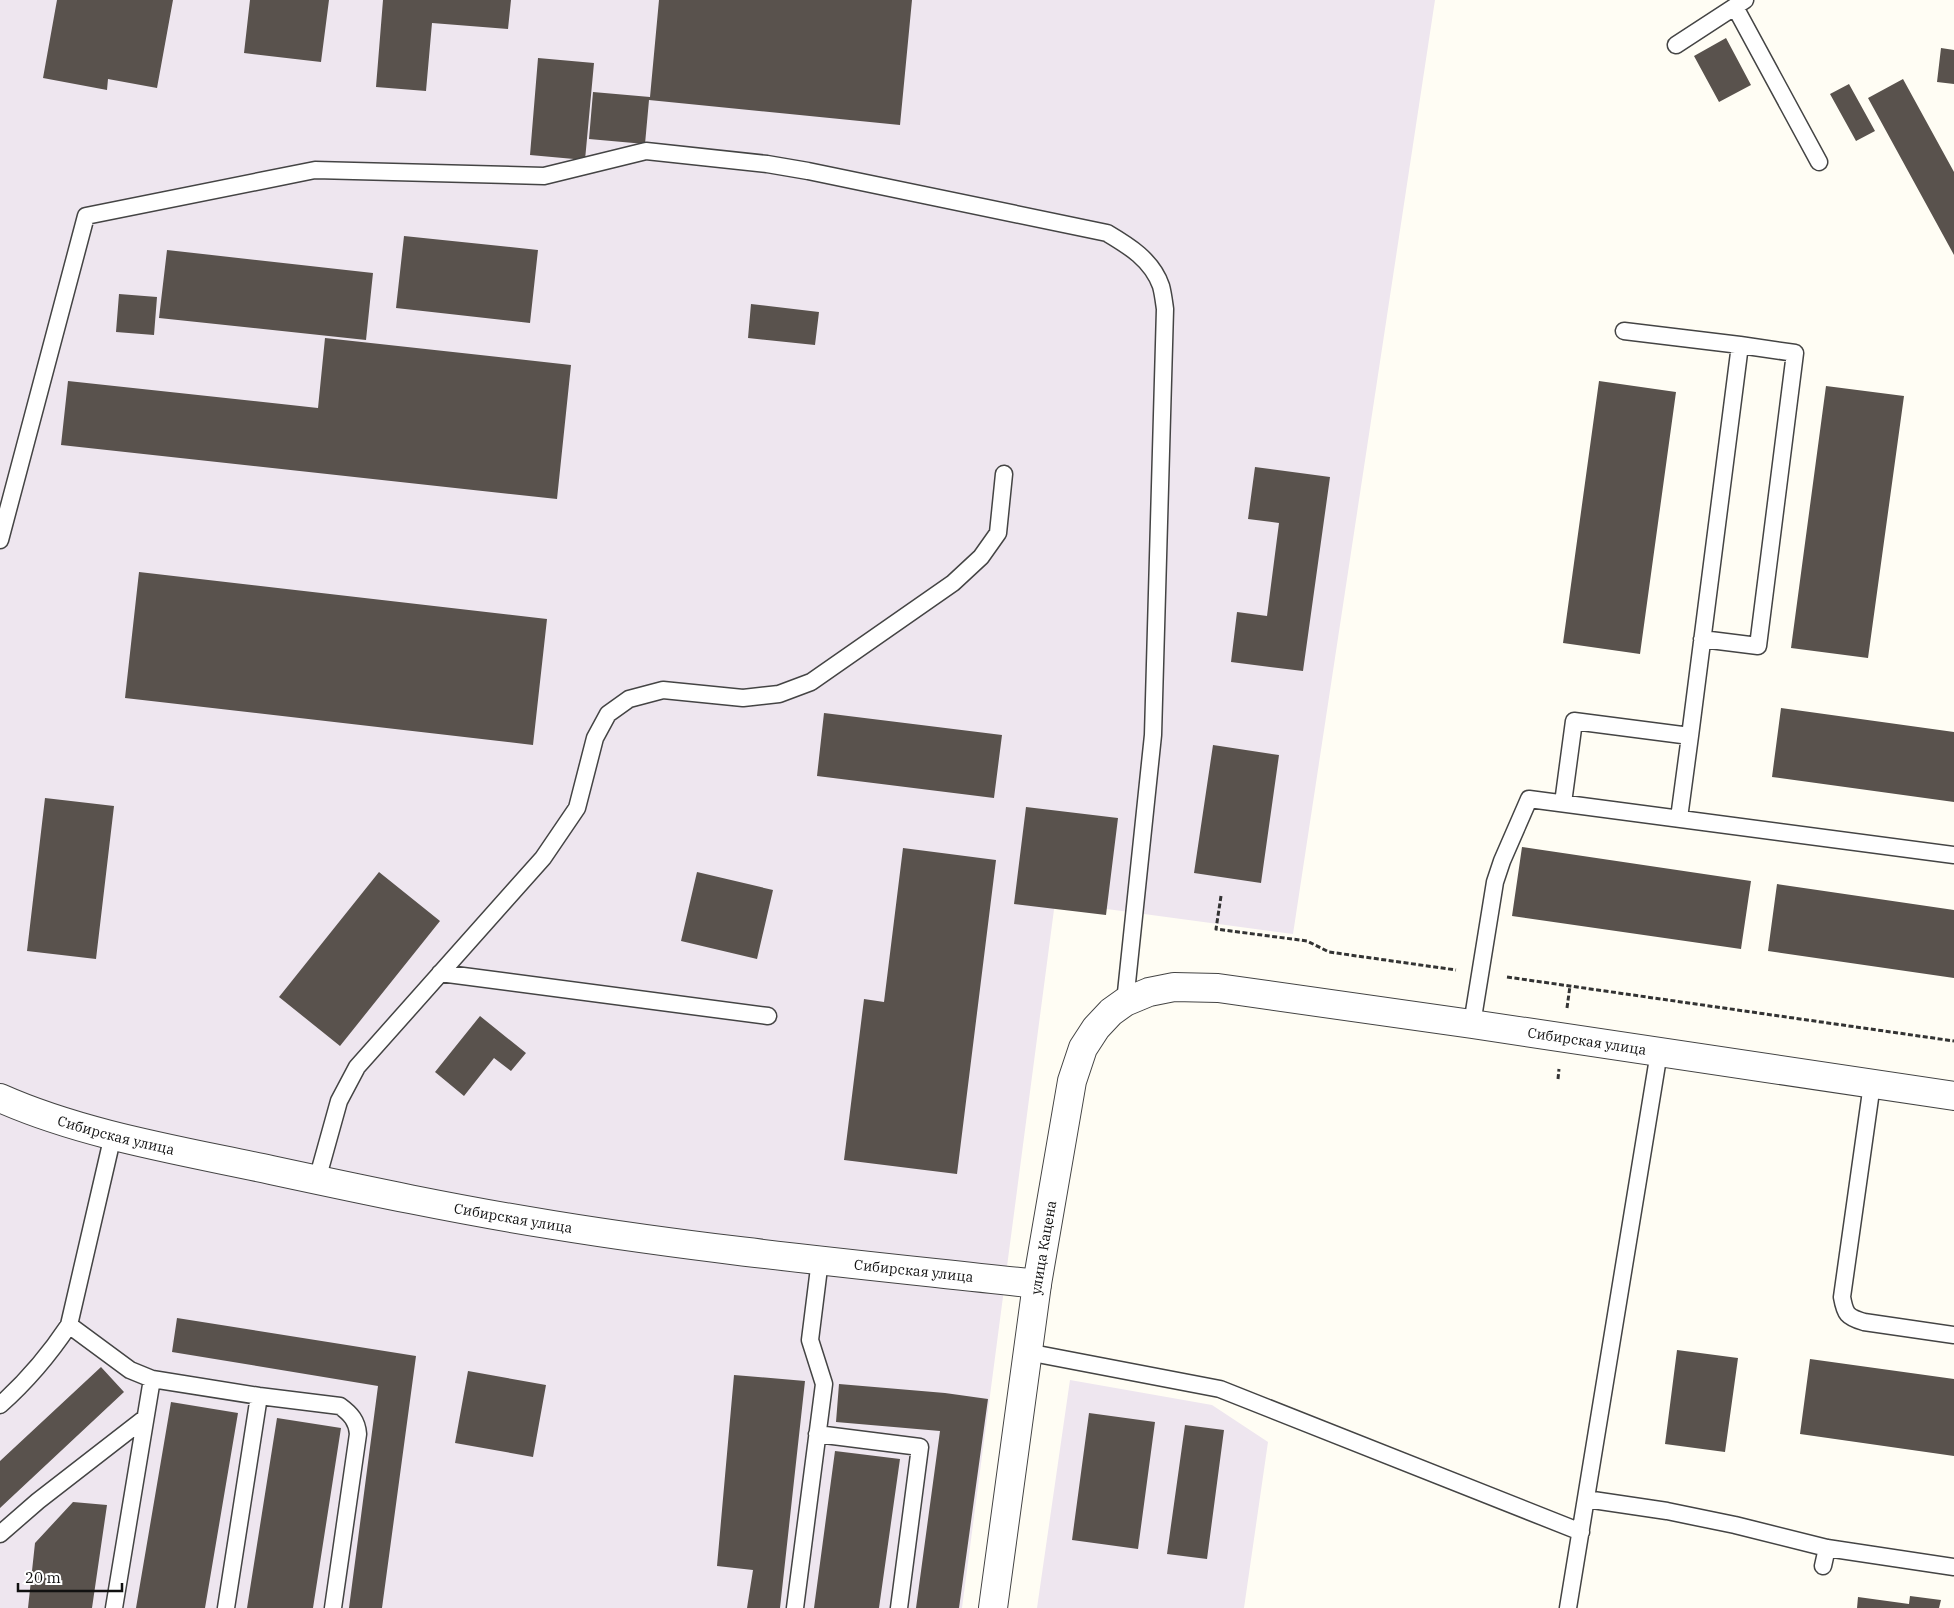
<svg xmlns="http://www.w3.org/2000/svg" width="1954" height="1608" font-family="'IBM Plex Serif',serif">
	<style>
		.industrial { fill: #eee6ef }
		.building { fill: #59524d }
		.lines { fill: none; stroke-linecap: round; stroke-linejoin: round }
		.service-casing { stroke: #444; stroke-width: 19 }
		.minor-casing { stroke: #444; stroke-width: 30 }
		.path { stroke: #333; stroke-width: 3; stroke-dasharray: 5 2.5; stroke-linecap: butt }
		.service { stroke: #fff; stroke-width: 16 }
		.minor { stroke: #fff; stroke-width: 28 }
		.labels { text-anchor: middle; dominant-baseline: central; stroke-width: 5; stroke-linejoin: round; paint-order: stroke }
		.street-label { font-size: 14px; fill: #111; stroke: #fff }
	</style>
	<rect width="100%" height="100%" fill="#fffdf4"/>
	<!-- industrial -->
	<path class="industrial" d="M0,0h1435l-142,934 -238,-32 -93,706h-962z
		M1070,1380l142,25 56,37 -24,166h-207z"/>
	<!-- building -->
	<path class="building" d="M57,0h116l-16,88 -49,-9 -1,11 -64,-12z
		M250,0h79l-8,62 -77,-9z
		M383,0h128l-3,29 -76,-6 -6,68 -50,-4z
		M659,0h253l-12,125 -251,-25 -4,44 -56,-5 4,-47 57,5z
		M1726,38l25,47 -32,17 -25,-46z
		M1941,48l13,2v34l-17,-2z
		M538,58l56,5 -9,97 -55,-5z
		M1903,79l51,93v83l-86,-157z
		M1849,84l26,47 -19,10 -26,-47z
		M404,236l134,14 -8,73 -134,-15z
		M167,250l206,23 -7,67 -207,-22z
		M119,294l38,3 -3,38 -38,-3z
		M751,304l68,8 -4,33 -67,-7z
		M325,338l246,27 -14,134 -496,-54 7,-64 250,27z
		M1599,381l77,11 -36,262 -77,-11z
		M1826,386l78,10 -36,262 -77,-10z
		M1255,467l75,10 -27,194 -72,-9 6,-50 30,4 12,-93 -31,-4z
		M139,572l408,47 -14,126 -408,-47z
		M1781,708l173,24v70l-182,-25z
		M824,713l178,22 -8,63 -177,-22z
		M1213,745l66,10 -18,128 -67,-10z
		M45,798l69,8 -18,153 -69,-8z
		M1026,807l92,11 -12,97 -92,-11z
		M1522,847l229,34 -10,68 -229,-33z
		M903,848l93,12 -39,314 -113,-14 20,-161 20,3z
		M379,872l61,49 -100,125 -61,-49z
		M697,872l76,18 -16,69 -76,-18z
		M1777,884l177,26v68l-186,-27z
		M480,1016l46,37 -15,18 -17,-13 -30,38 -29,-24z
		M177,1318l239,38 -34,252h-33l29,-222 -206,-34z
		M1677,1350l61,8 -13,94 -60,-8z
		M1810,1359l144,20v77l-154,-22z
		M101,1367l23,25 -124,116v-47z
		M468,1371l78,14 -13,72 -78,-14z
		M734,1375l71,6 -25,227h-33l6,-38 -36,-4z
		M839,1384l106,9 43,6 -29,209h-43l24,-177 -104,-9z
		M171,1402l67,11 -33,195h-69z
		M1089,1413l66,9 -17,127 -66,-9z
		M277,1418l64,10 -28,180h-66z
		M1185,1425l39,5 -17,129 -40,-5z
		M835,1451l65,8 -21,149h-65z
		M73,1502l34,3 -15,103h-64l7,-65z
		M1910,1596l31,4 -2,8h-82l1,-11 51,7z"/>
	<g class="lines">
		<defs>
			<path id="service" d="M1735,7l84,155
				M1676,45l69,-45
				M1624,331l116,14
				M0,540l86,-324 229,-46 229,6 102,-25 121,13 41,7 299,62c22,13 45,27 54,53 2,7 3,16 4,23l-12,426 -28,267
				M1563,803l11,-82 116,15 50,-391 55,8 -37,293 -56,-7
				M1679,818l11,-82
				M440,973l328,43
				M1472,1024l23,-142 7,-21 27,-62 425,56
				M1872,1084l-30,213c3,17 5,20 22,25l90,13
				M317,1180l22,-79 18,-34 186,-209 34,-50 18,-70 13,-24 21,-15 34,-9 80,8 36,-4 32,-12 142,-99 28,-26 17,-24 6,-59
				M69,1325l61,45 22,9 107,17 81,10c11,8 17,15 18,28l-25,174
				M1027,1352l193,37 361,143
				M0,1405c27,-24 49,-50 69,-80l44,-190
				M817,1434l103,13 -21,161
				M1586,1499l81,12 68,14 92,23 127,19
				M0,1534l38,-33 107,-83
				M1823,1566l4,-18
				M114,1608l38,-229
				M226,1608l33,-212
				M795,1608l29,-224 -14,-44 10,-80
				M1568,1608l91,-556"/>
			<g id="minor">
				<path id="s1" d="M0,1098c83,37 183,53 271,72 93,20 187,40 282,55 160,26 322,41 484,59"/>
				<path id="s2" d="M993,1608l44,-324 35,-203 11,-33 13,-20 15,-16 14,-10 24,-10 25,-5 44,1 254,36 482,72"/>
			</g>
		</defs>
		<!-- service casing -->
		<use href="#service" class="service-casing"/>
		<!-- minor casing -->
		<use href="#minor" class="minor-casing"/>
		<!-- path -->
		<path class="path" d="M1221,896l-5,33 91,12 22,11 127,18
			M1507,977l447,64
			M1567,1008l3,-22
			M1558,1079l1,-10"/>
		<!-- service -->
		<use href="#service" class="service"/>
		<!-- minor -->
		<use href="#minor" class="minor"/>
	</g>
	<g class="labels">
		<!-- street labels -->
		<g class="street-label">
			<text stroke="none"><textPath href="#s2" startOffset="1099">Сибирская улица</textPath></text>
			<text stroke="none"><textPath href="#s1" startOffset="122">Сибирская улица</textPath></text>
			<text stroke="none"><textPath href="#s1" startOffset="528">Сибирская улица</textPath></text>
			<text stroke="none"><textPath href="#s2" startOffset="364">улица Кацена</textPath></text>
			<text stroke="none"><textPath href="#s1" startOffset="932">Сибирская улица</textPath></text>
		</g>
	</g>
	<!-- scale -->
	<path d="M18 1583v8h104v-8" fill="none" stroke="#111111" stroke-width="2.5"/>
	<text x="25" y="1583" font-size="15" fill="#111111" stroke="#ffffff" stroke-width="4" paint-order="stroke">20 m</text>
</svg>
